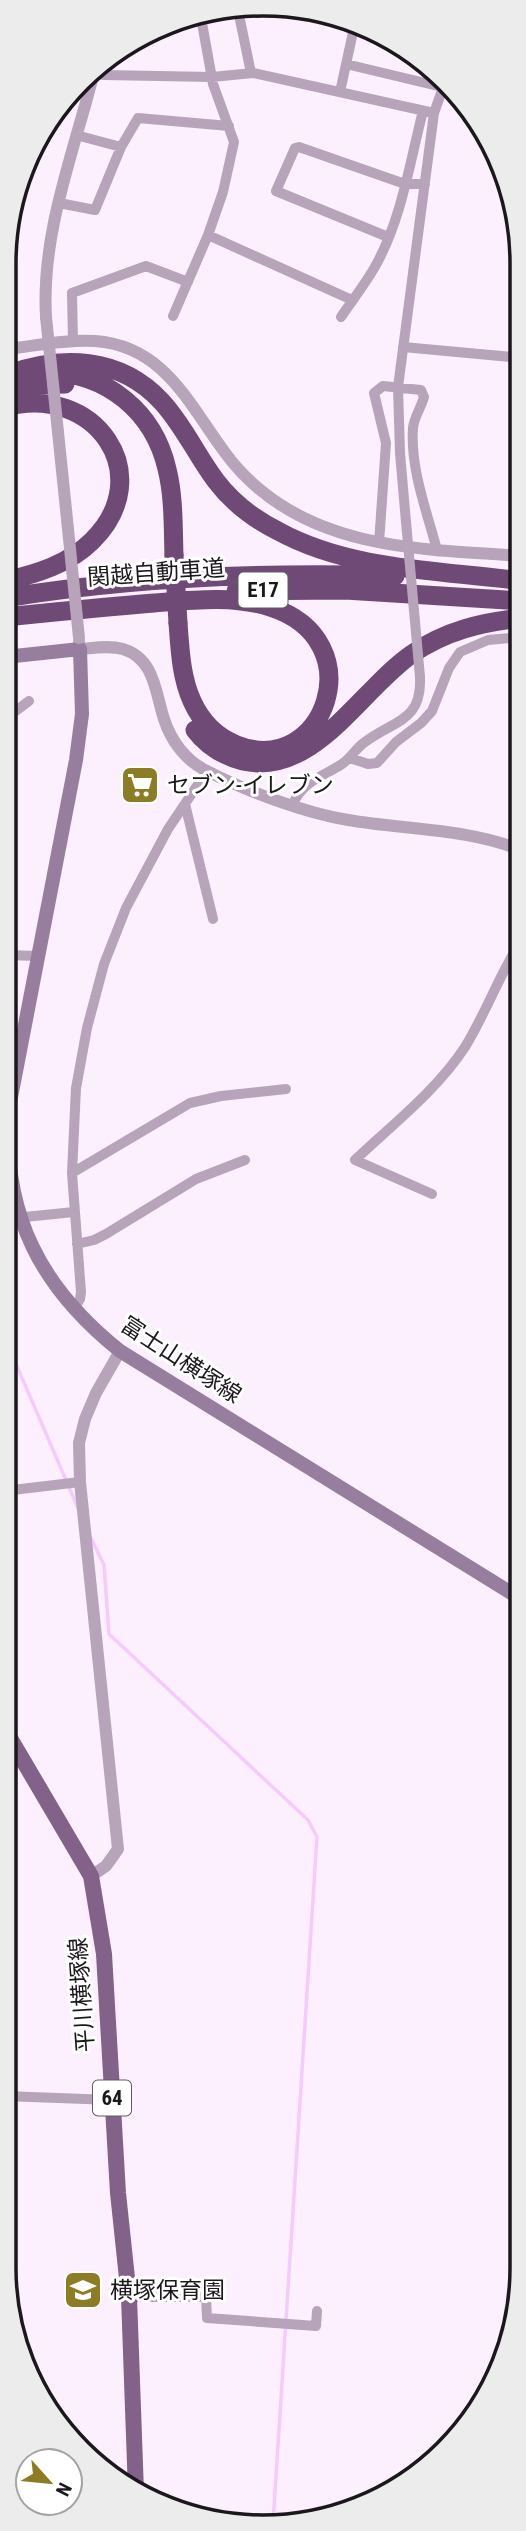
<svg xmlns="http://www.w3.org/2000/svg" width="526" height="2531" font-family="'Roboto Condensed','Noto Sans JP',sans-serif">
	<style>
		.lines { fill: none; stroke-linecap: round; stroke-linejoin: round }
		.stream { stroke: #f5cbfd; stroke-width: 3.5 }
		.minor { stroke: #b7a4ba; stroke-width: 10 }
		.tertiary { stroke: #b7a4ba; stroke-width: 12 }
		.secondary { stroke: #987e9e; stroke-width: 14 }
		.primary { stroke: #826289; stroke-width: 16 }
		.motorway { stroke: #6f4a76; stroke-width: 19 }
		.minor-bridge { stroke: #b7a4ba; stroke-width: 10 }
		.tertiary-bridge { stroke: #b7a4ba; stroke-width: 12 }
		.motorway-bridge { stroke: #6f4a76; stroke-width: 19 }
		.labels { text-anchor: middle; dominant-baseline: central; stroke-width: 6; stroke-linejoin: round; paint-order: stroke }
		.shield { fill: #fff; stroke: #5f5d60; stroke-width: 2 }
		.shield-label { font-size: 21px; font-weight: bold; fill: #1b171c }
		.street-label { font-size: 23px; fill: #1b171c; stroke: #fff }
		.poi-label { font-size: 23px; fill: #1b171c; stroke: #fff; text-anchor: start }
		.rim { fill: none; stroke: #1b171c; stroke-width: 3.5 }
	</style>
	<rect width="100%" height="100%" fill="#fcf0fe"/>
	<g class="lines">
		<!-- stream -->
		<path class="stream" d="M4,1336l74,172
			M91,1538l13,27 5,69 199,186 9,17 -44,686"/>
		<!-- minor -->
		<path class="minor" d="M238,10l13,63
			M346,64l96,23
			M94,73l10,2 108,2 41,-4 181,40
			M340,92l15,-69
			M76,135l45,12
			M59,203l36,7 26,-63 17,-29 91,8
			M208,235l144,65
			M388,237l-112,-46 19,-43 4,-1 106,37h20
			M173,316l35,-81 15,-43 11,-50 -21,-58 -13,-72
			M341,317c12,-18 26,-35 36,-54 25,-46 33,-102 46,-152
			M73,342l-1,-49 74,-27 42,16
			M403,347l119,11
			M406,522l-6,-69 -2,-66 36,-274 12,-34
			M379,543l7,-100 -12,-50 9,-7 38,4 3,7c-3,11 -10,20 -11,31 -3,40 14,84 24,122
			M5,719l24,-18
			M350,758l18,6 9,-1 19,-21 25,-19 11,-12 17,-43 11,-16 28,-12 34,-3
			M185,804l28,115
			M293,804c10,-23 29,-27 49,-40 9,-6 14,-16 23,-22 29,-22 57,-20 55,-65
			M5,955l33,1
			M72,1173l118,-70 31,-7 65,-7
			M432,1194l-77,-34c38,-36 82,-70 110,-113 21,-34 34,-72 56,-106
			M5,1219l69,-7
			M77,1244l17,-4 12,-6 90,-55 49,-19
			M74,1309l6,-10 1,-7 -9,-119 4,-85 11,-60 17,-64 22,-56 42,-79 39,-58
			M4,1491l76,-9
			M4,2096l108,4
			M129,2297h77l1,21 109,8 1,-15"/>
		<!-- tertiary -->
		<path class="tertiary" d="M46,317c-5,-86 29,-167 49,-249
			M6,349c29,-3 60,-10 89,-8 70,5 94,64 131,113 14,19 35,38 55,51 71,46 159,45 241,51
			M58,432l10,97
			M79,642l1,7c14,-1 29,-4 43,0 32,10 32,43 41,70 7,22 22,42 43,52 39,20 98,42 141,49 59,10 117,8 173,30
			M91,1876l15,-10 12,-17 -38,-367 -1,-39 6,-24 11,-26 24,-42"/>
		<!-- secondary -->
		<path class="secondary" d="M5,657l75,-8 2,65 -6,46 -68,353c-4,103 32,174 112,238l401,248"/>
		<!-- primary -->
		<path class="primary" d="M4,1728l87,148 13,78 14,239 11,104 7,195"/>
		<!-- motorway -->
		<path class="motorway" d="M48,372c59,1 106,40 119,97 7,28 6,58 7,86
			M6,375c55,-20 114,-19 156,27 22,24 35,54 54,79 16,21 38,38 62,50 73,40 163,39 244,50
			M6,390l23,-5 36,-1
			M5,581c31,-7 64,-17 87,-40 67,-66 3,-158 -87,-134
			M236,591l109,-1 177,11
			M5,598c129,-21 259,-26 390,-22
			M5,617c50,-5 99,-10 149,-14 38,-3 79,-8 116,4 105,33 54,172 -33,138 -21,-8 -36,-24 -45,-44 -11,-24 -12,-52 -14,-78
			M195,730c12,16 29,26 48,31 71,16 118,-72 169,-107 33,-23 70,-32 110,-36"/>
		<!-- minor-bridge -->
		<path class="minor-bridge" d="M406,522l14,155"/>
		<!-- tertiary-bridge -->
		<path class="tertiary-bridge" d="M46,317l12,115
			M68,529l11,109"/>
		<!-- motorway-bridge -->
		<path class="motorway-bridge" d="M174,555l4,68"/>
	</g>
	<!-- icons -->
	<defs>
		<symbol id="supermarket-square" viewBox="-11 -11 22 22"><rect x="-9" y="-9" width="18" height="18" rx="4" fill="#8c7d24" stroke="#fff"/><path d="M-6-5.5h2.5l.6 2H6L4.5 2H-2.5L-4.4-4H-6ZM-1.5 3.2a1.3 1.3 0 1 0 .1 0ZM3 3.2a1.3 1.3 0 1 0 .1 0Z" fill="#fff"/></symbol>
		<symbol id="school-square" viewBox="-11 -11 22 22"><rect x="-9" y="-9" width="18" height="18" rx="4" fill="#8c7d24" stroke="#fff"/><path d="M0-5L7-2L0 1L-7-2ZM-4 1L0 2.5L4 1V4Q0 6-4 4Z" fill="#fff"/></symbol>
	</defs>
	<g fill-rule="evenodd">
		<use href="#supermarket-square" x="118" y="763" width="44" height="44"/>
		<use href="#school-square" x="61" y="2268" width="44" height="44"/>
	</g>
	<g class="labels">
		<!-- shield labels -->
		<g class="shield">
			<rect x="238.5" y="572.5" width="49" height="35" rx="5"/>
			<rect x="93" y="2080.5" width="38" height="35" rx="5"/>
		</g>
		<g class="shield-label">
			<text x="263" y="590">E17</text>
			<text x="112" y="2098">64</text>
		</g>
		<!-- street labels -->
		<g class="street-label">
			<text transform="translate(156 573) rotate(-4)">関越自動車道</text>
			<text transform="translate(181 1360) rotate(33)">富士山横塚線</text>
			<text transform="translate(82 1995) rotate(-94)">平川横塚線</text>
		</g>
		<!-- poi labels -->
		<g class="poi-label">
			<text x="167" y="785">セブン-イレブン</text>
			<text x="110" y="2290">横塚保育園</text>
		</g>
	</g>
	<!-- crop -->
	<path d="M0 0H526V2531H0ZM263 16H263A247 247 0 0 1 510 263V2268A247 247 0 0 1 263 2515H263A247 247 0 0 1 16 2268V263A247 247 0 0 1 263 16Z" fill="#edeced" fill-rule="evenodd"/>
	<path class="rim" d="M263 16H263A247 247 0 0 1 510 263V2268A247 247 0 0 1 263 2515H263A247 247 0 0 1 16 2268V263A247 247 0 0 1 263 16Z"/>
	<!-- north arrow -->
	<g transform="translate(49 2482) rotate(117)"><circle r="33" fill="#ffffff" stroke="#a4a2a4" stroke-width="2"/>
	<path d="M0-5L12 26L0 18L-12 26Z" fill="#8c7d24"/>
	<text y="-10" font-size="19" font-weight="bold" text-anchor="middle" fill="#1b171c">N</text>
	</g>
</svg>
